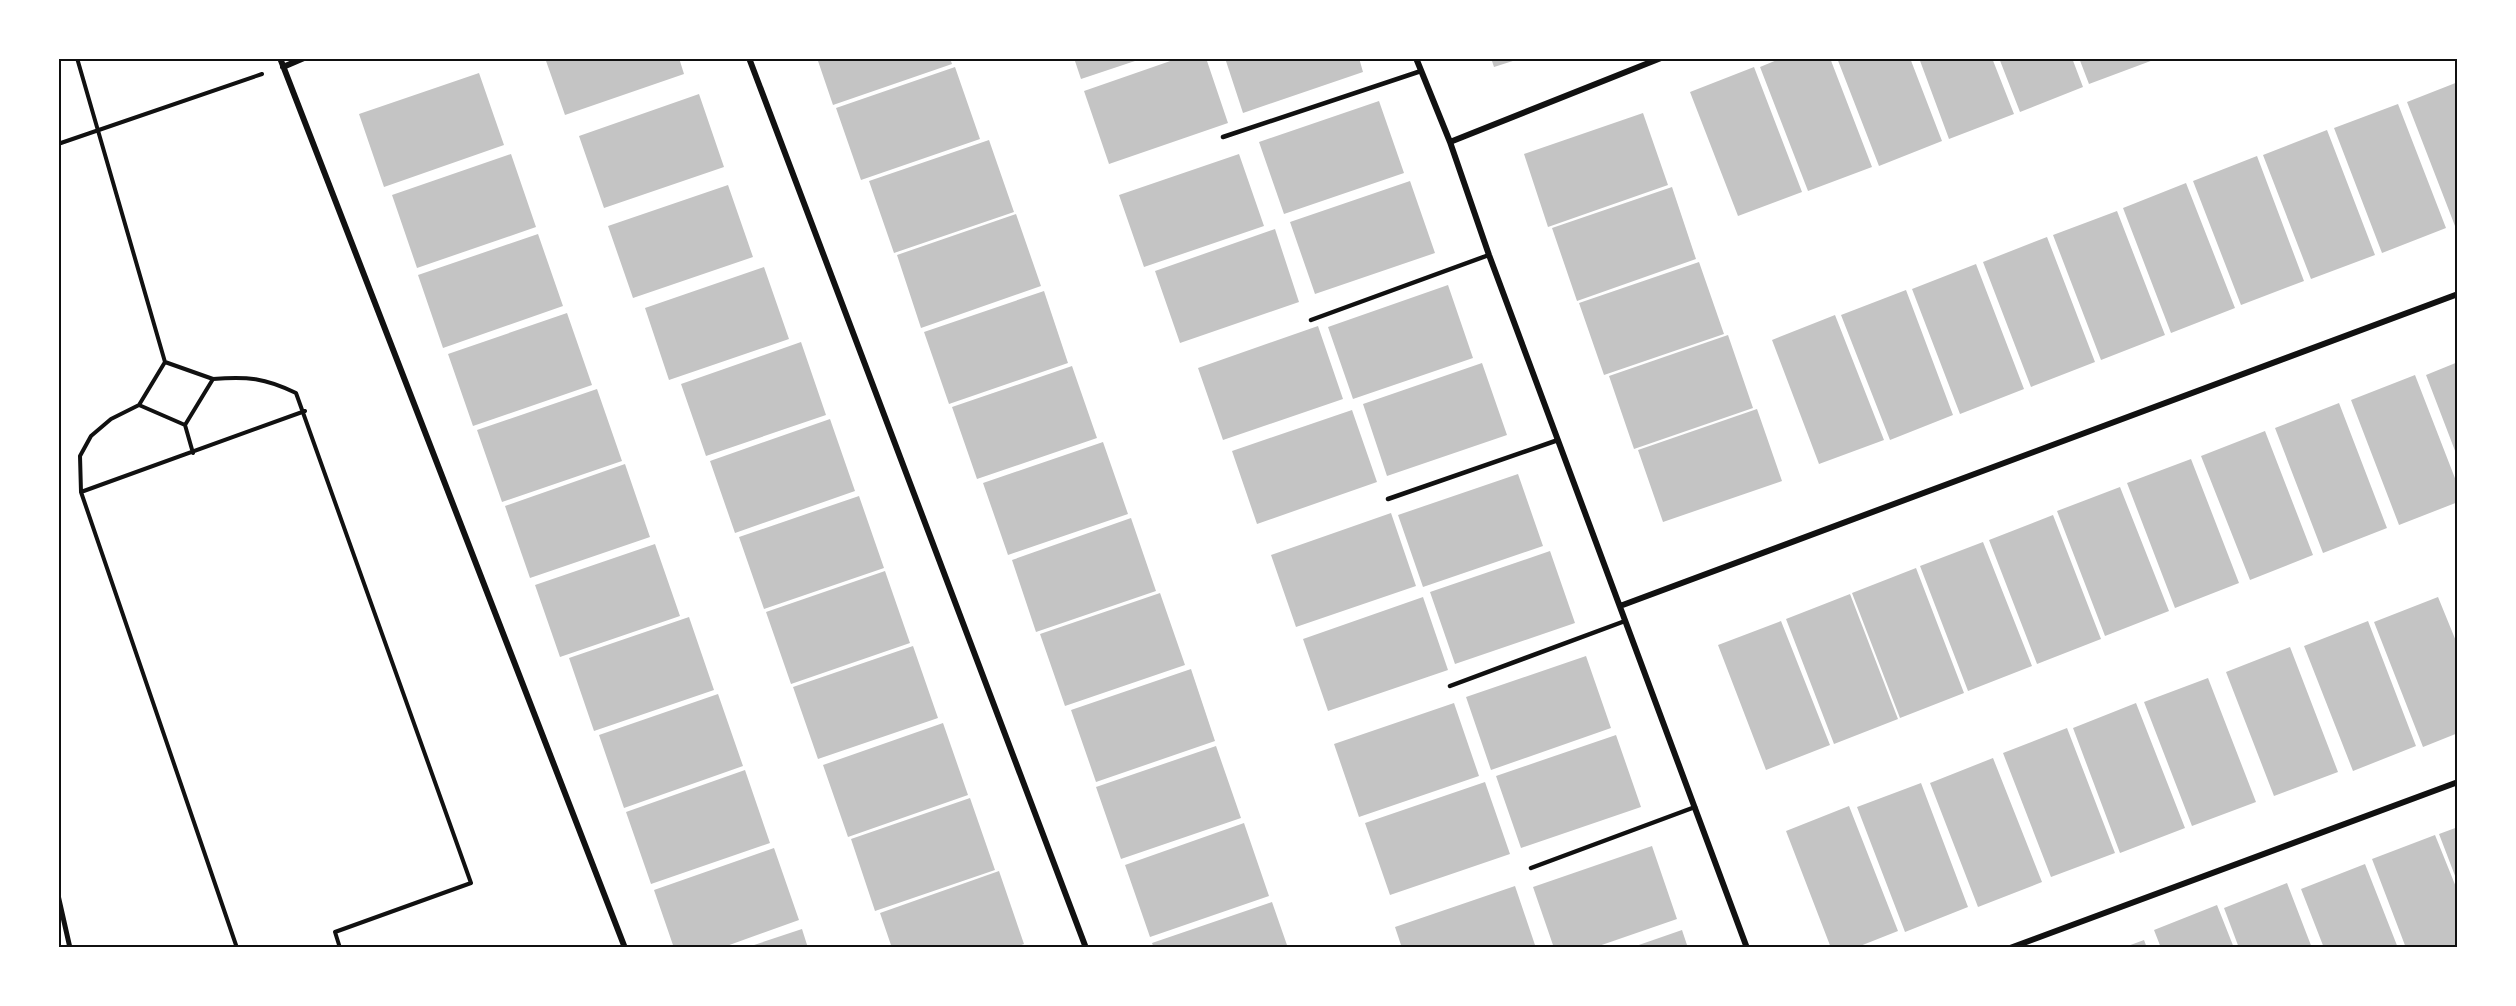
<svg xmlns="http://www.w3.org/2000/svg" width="2516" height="1006" font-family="Bitter,serif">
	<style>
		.building { fill: #c4c4c4 }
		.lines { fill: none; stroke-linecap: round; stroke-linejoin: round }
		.path { stroke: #111; stroke-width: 4 }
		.service { stroke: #111; stroke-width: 4.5 }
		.pedestrian { stroke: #111; stroke-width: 5 }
		.minor { stroke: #111; stroke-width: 6 }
		.neatline { fill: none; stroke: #111; stroke-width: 2 }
	</style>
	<rect width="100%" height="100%" fill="#fff"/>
	<!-- building -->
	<path class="building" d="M545,58h134l5,16 -119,41z
		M817,58h133l2,6 -119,41z
		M1074,58h67v1l-60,20z
		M1179,58h27l22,65 -119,41 -25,-73z
		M1225,58h134l4,14 -120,41z
		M1491,58h28v1l-25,8z
		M1782,58h48l42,109 -64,24 -48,-124z
		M1837,58h73l32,83 -63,25z
		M1919,58h73l22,56 -65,25z
		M1999,58h73l11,29 -63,25z
		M2079,58h77v1l-67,25z
		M955,67l25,72 -119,41 -25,-72z
		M1754,67l48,125 -64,24 -48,-124z
		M479,73l25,72 -120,42 -25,-73z
		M2458,82v143l-3,1 -48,-124z
		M699,94l25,73 -120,41 -25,-72z
		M1379,101l25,72 -120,41 -25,-72z
		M2398,104l48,124 -64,25 -48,-125z
		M1643,113l25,72 -120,42 -24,-73z
		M2327,130l48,125 -64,24 -48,-124z
		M989,140l25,72 -120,41 -25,-72z
		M511,154l25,73 -119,41 -25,-73z
		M1239,154l25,72 -120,41 -25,-72z
		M2257,156l47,125 -63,24 -48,-124z
		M1410,181l25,72 -120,41 -25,-72z
		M2186,183l49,125 -64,25 -48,-125z
		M728,185l25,72 -120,41 -25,-72z
		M1672,187l24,72 -119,42 -25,-73z
		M2117,211l48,124 -64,25 -48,-125z
		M1016,214l25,72 -120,42 -24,-73z
		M1275,229l24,73 -119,41 -25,-72z
		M538,234l25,72 -120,42 -25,-73z
		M2047,237l48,125 -64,25 -48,-125z
		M1699,262l25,72 -120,41 -25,-72z
		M1976,264l48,125 -64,25 -48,-125z
		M764,267l25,72 -120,41 -24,-72z
		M1448,285l25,73 -120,41 -25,-72z
		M1906,290l47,125 -63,25 -49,-125z
		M1044,291l24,72 -119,41 -25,-72z
		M567,313l25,72 -119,41 -25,-72z
		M1835,315l49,125 -65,24 -47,-124z
		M1318,326l25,73 -120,41 -25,-72z
		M1728,335l25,73 -119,41 -25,-73z
		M801,342l25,73 -120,41 -25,-72z
		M2458,362v94h-1l-31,-81z
		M1482,363l25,72 -120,41 -24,-72z
		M1072,366l25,72 -120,41 -25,-72z
		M2415,375l43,111v16l-59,23 -48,-125z
		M597,389l25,72 -120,41 -25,-72z
		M2339,403l48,125 -64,25 -48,-125z
		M1757,409l25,72 -119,41 -25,-72z
		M1352,410l25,72 -120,42 -25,-73z
		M830,419l25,72 -120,42 -25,-72z
		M2265,431l48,124 -63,25 -49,-124z
		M1103,442l25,72 -120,41 -25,-72z
		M2191,459l48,124 -64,25 -48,-125z
		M625,464l25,73 -120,41 -25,-72z
		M1518,474l25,72 -120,41 -25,-72z
		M2120,487l49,124 -64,25 -48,-125z
		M859,496l25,72 -120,41 -25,-72z
		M1391,513l25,73 -120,41 -25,-72z
		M2053,515l48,124 -64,25 -48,-124z
		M1131,518l25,73 -120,41 -24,-72z
		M1983,542l49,124 -64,25 -48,-125z
		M655,544l25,72 -120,41 -25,-72z
		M1550,551l25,72 -120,41 -25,-72z
		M1916,568l48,125 -64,25 -48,-125z
		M885,571l25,72 -119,41 -25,-72z
		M1160,593l25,72 -120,41 -25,-72z
		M1850,594l48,125 -64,25 -48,-125z
		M1423,597l25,73 -120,41 -25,-72z
		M2438,597l20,49v87l-35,14 -49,-125z
		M689,617l25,73 -120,41 -25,-73z
		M1781,621l49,124 -64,25 -48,-125z
		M2368,621l48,125 -63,25 -49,-125z
		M913,646l25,72 -120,41 -25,-72z
		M2290,647l48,125 -64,24 -48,-124z
		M1586,656l25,72 -120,42 -25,-73z
		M1191,669l24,72 -119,41 -25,-72z
		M2208,678l48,124 -64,24 -48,-124z
		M718,694l25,72 -119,42 -25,-73z
		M1454,703l25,73 -120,41 -25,-73z
		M2136,703l49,125 -65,25 -47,-125z
		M943,723l25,72 -120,42 -25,-72z
		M2067,728l48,125 -64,24 -48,-124z
		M1616,735l25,72 -120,41 -25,-72z
		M1216,746l25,72 -120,41 -25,-72z
		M1993,758l49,124 -64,25 -48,-124z
		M745,770l25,73 -119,41 -25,-72z
		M1485,782l25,72 -120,41 -25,-72z
		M1921,783l47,124 -63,25 -48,-125z
		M970,798l25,72 -120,41 -24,-72z
		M1849,806l49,125 -43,17h-24l-45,-117z
		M1244,823l25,73 -119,41 -25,-72z
		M2458,827v54h-1l-18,-47z
		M2435,835l23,57v56h-52l-34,-89z
		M1652,846l25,73 -84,29h-39l-21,-61z
		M774,848l25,72 -78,28h-47l-20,-58z
		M2365,864l33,84h-74l-23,-59z
		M999,871l25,73 -11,4h-121l-12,-35z
		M2287,883l25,65h-73l-15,-40z
		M1515,886l21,62h-134l-7,-21z
		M1272,902l16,46h-134l-2,-5z
		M2217,905l17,43h-73l-7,-18z
		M802,929l6,19h-60v-1z
		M1682,930l6,18h-55v-1z
		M2144,940l3,8h-22v-1z"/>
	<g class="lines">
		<!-- path -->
		<path class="path" d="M77,58l88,304
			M58,144l204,-70
			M213,379c34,-3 52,-1 83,14l175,490 -136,49 5,16
			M139,405l46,20 28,-46 -48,-17 -26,43 -28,14 -20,17 -11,20 1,36 156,456
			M185,425l8,28
			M81,492l224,-81"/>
		<!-- service -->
		<path class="service" d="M1223,137l198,-66
			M1311,320l178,-65
			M1388,499l170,-59
			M1450,686l175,-65
			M1531,868l164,-61"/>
		<!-- pedestrian -->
		<path class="pedestrian" d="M58,895l12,53"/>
		<!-- minor -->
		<path class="minor" d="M280,58l345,890
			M749,58l337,890
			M1416,58l34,84 39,113 258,693
			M283,67l21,-9
			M1450,142l211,-84
			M1620,606l838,-312
			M2010,948l448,-166"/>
	</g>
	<!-- border -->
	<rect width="2516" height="1006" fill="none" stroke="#ffffff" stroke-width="120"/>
	<rect x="60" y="60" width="2396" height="886" class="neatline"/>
</svg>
